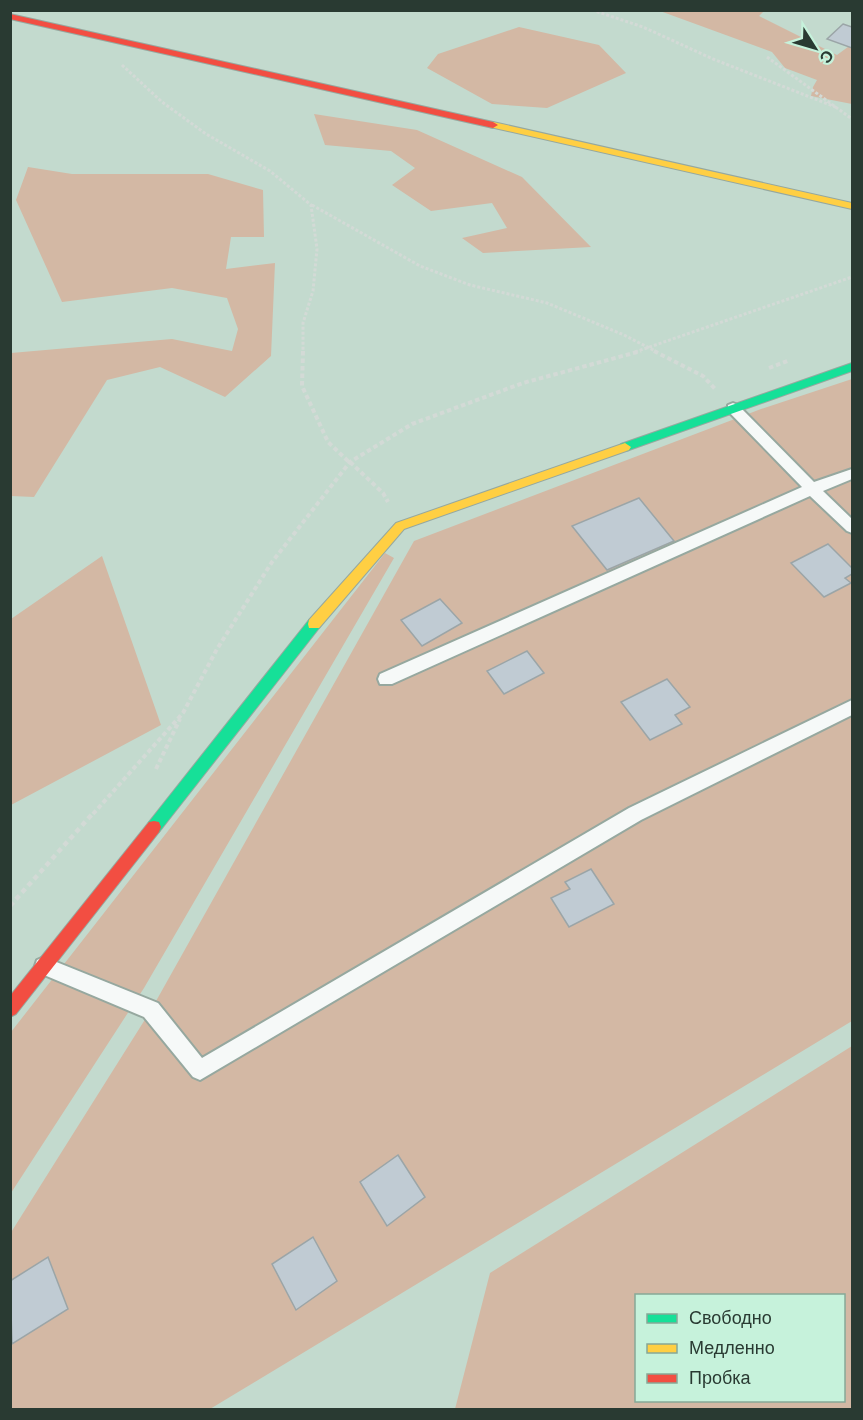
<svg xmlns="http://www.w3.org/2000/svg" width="863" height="1420" font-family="Barlow,sans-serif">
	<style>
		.green { fill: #d3b8a4; fill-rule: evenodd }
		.building { fill: #c0cbd3; stroke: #9ba5a7; stroke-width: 1.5 }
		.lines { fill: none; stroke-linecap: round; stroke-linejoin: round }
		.lane-casing { stroke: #96a89f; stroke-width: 4 }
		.fast-casing { stroke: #96a89f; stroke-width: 2 }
		.slow-casing { stroke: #96a89f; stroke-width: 2 }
		.jam-casing { stroke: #96a89f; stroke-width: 2 }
		.path-far2 { stroke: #d3dad6; stroke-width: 3; stroke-dasharray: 3 2; stroke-linecap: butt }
		.path-far1 { stroke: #d3dad6; stroke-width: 4; stroke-dasharray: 4.5 3; stroke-linecap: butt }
		.path { stroke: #d3dad6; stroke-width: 4.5; stroke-dasharray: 5 4; stroke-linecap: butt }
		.lane { fill: #f6f9f8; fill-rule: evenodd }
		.fast { fill: #16e098; fill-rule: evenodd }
		.slow { fill: #ffcf43; fill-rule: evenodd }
		.jam { fill: #f24e42; fill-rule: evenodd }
	</style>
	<rect width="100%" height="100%" fill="#c3dace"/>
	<!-- green -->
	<path class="green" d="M660,11h104l-5,5 78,39 15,-11v60l-41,-8 2,-9 4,-7 -32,-12 -13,-16z
		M519,27l80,18 27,28 -79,35 -55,-4 -65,-36 11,-14z
		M314,114l103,16 105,47 69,70 -108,6 -21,-15 45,-10 -15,-25 -61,8 -39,-26 23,-17 -24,-17 -66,-6z
		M28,167l44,7h136l55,16 1,47h-33l-5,32 49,-6 -4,93 -46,41 -65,-30 -53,13 -73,117 -23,-1v-143l161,-14 60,12 6,-22 -11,-31 -55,-10 -110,14 -46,-102z
		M852,379v642l-642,388h-199l-1,-175 141,-224 263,-469 347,-132z
		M385,553l9,5 -250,430 -133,205v-161z
		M102,556l59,169 -150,80v-186z
		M852,1046v363h-397l35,-136zM636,1296h208v104h-208z"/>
	<!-- building -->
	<path class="building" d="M843,24l9,3v21l-25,-9z
		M639,498l35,43 -67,29 -35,-44z
		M828,544l24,24v6l-7,4 6,5 -27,14 -33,-34z
		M440,599l22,24 -40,23 -21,-26z
		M527,651l17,22 -40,21 -17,-23z
		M667,679l23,28 -15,8 7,9 -32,16 -29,-38z
		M591,869l23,35 -45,23 -18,-29 19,-9 -5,-7z
		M398,1155l27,42 -38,29 -27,-44z
		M313,1237l24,44 -41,29 -24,-46z
		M48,1257l20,52 -56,35 -2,-63z"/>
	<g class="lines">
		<defs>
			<path id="lane" d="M733,403l5,2 76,77 38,-13v10l-29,12 29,28v14l-5,-2 -37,-35 -418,188h-12l-2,-5 2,-5 422,-187 -74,-76v-6z
				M852,700v15l-211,105 -441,260 -7,-3 -49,-60 -107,-45 -2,-6 2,-6 7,-3 114,46 44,55 427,-250z"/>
			<path id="fast" d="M852,363v8l-223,79 -4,1 -6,-4 2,-3z
				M314,619l5,1 1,4 -1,4 -160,204 -5,1 -5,-1 -2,-5 2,-5 160,-202z"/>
			<path id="slow" d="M493,122l359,81v6l-362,-82 -2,-2z
				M625,443l6,4 -2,3 -225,79 -85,99h-10l-1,-4 1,-4 87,-97z"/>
			<path id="jam" d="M10,14l483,108 5,3 -5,3 -483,-109z
				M154,821l5,1 2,5 -2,5 -143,182 -6,3v-21l139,-174z"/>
		</defs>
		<!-- lane casing -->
		<use href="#lane" class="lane-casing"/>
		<!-- fast casing -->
		<use href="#fast" class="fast-casing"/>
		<!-- slow casing -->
		<use href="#slow" class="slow-casing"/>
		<!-- jam casing -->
		<use href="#jam" class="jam-casing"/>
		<!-- path-far2 -->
		<path class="path-far2" d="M592,10l51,17 70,32 125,49
			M767,57l85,62
			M122,65l40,37 44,32 64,37 41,34 6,44 -4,42 -10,32v29
			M312,205l108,61 50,19 77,18 77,32 33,17
			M635,352l217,-75"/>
		<!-- path-far1 -->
		<path class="path-far1" d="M303,351l-1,35 26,56 21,20
			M654,351l49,25 13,14
			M769,368l21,-8
			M350,462l33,31 5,9
			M156,769l24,-50
			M93,814l90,-101 34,-64 55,-87 78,-100 62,-38 111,-41 118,-32"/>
		<!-- path -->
		<path class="path" d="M10,906l84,-94"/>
		<!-- lane -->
		<use href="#lane" class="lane"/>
		<!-- fast -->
		<use href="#fast" class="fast"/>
		<!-- slow -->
		<use href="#slow" class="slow"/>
		<!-- jam -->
		<use href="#jam" class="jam"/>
	</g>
	<!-- border -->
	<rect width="863" height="1420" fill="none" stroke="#293a32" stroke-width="24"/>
	<!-- legend -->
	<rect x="635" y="1294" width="210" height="108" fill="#c6f2db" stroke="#87a897" stroke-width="1.5"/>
	<rect x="647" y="1314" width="30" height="9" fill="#16e098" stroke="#87a897" stroke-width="1.5"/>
	<text x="689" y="1324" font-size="18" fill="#293a32">Свободно</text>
	<rect x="647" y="1344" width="30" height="9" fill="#ffcf43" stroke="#87a897" stroke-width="1.5"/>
	<text x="689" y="1354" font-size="18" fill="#293a32">Медленно</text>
	<rect x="647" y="1374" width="30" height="9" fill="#f24e42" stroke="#87a897" stroke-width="1.5"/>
	<text x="689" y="1384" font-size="18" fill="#293a32">Пробка</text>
	<!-- north arrow -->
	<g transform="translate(815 48) rotate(127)" stroke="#c6f2db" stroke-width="4.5" paint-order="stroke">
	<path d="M0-4.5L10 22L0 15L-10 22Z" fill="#293a32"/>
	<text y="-9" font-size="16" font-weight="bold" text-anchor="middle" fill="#293a32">С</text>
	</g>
</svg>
